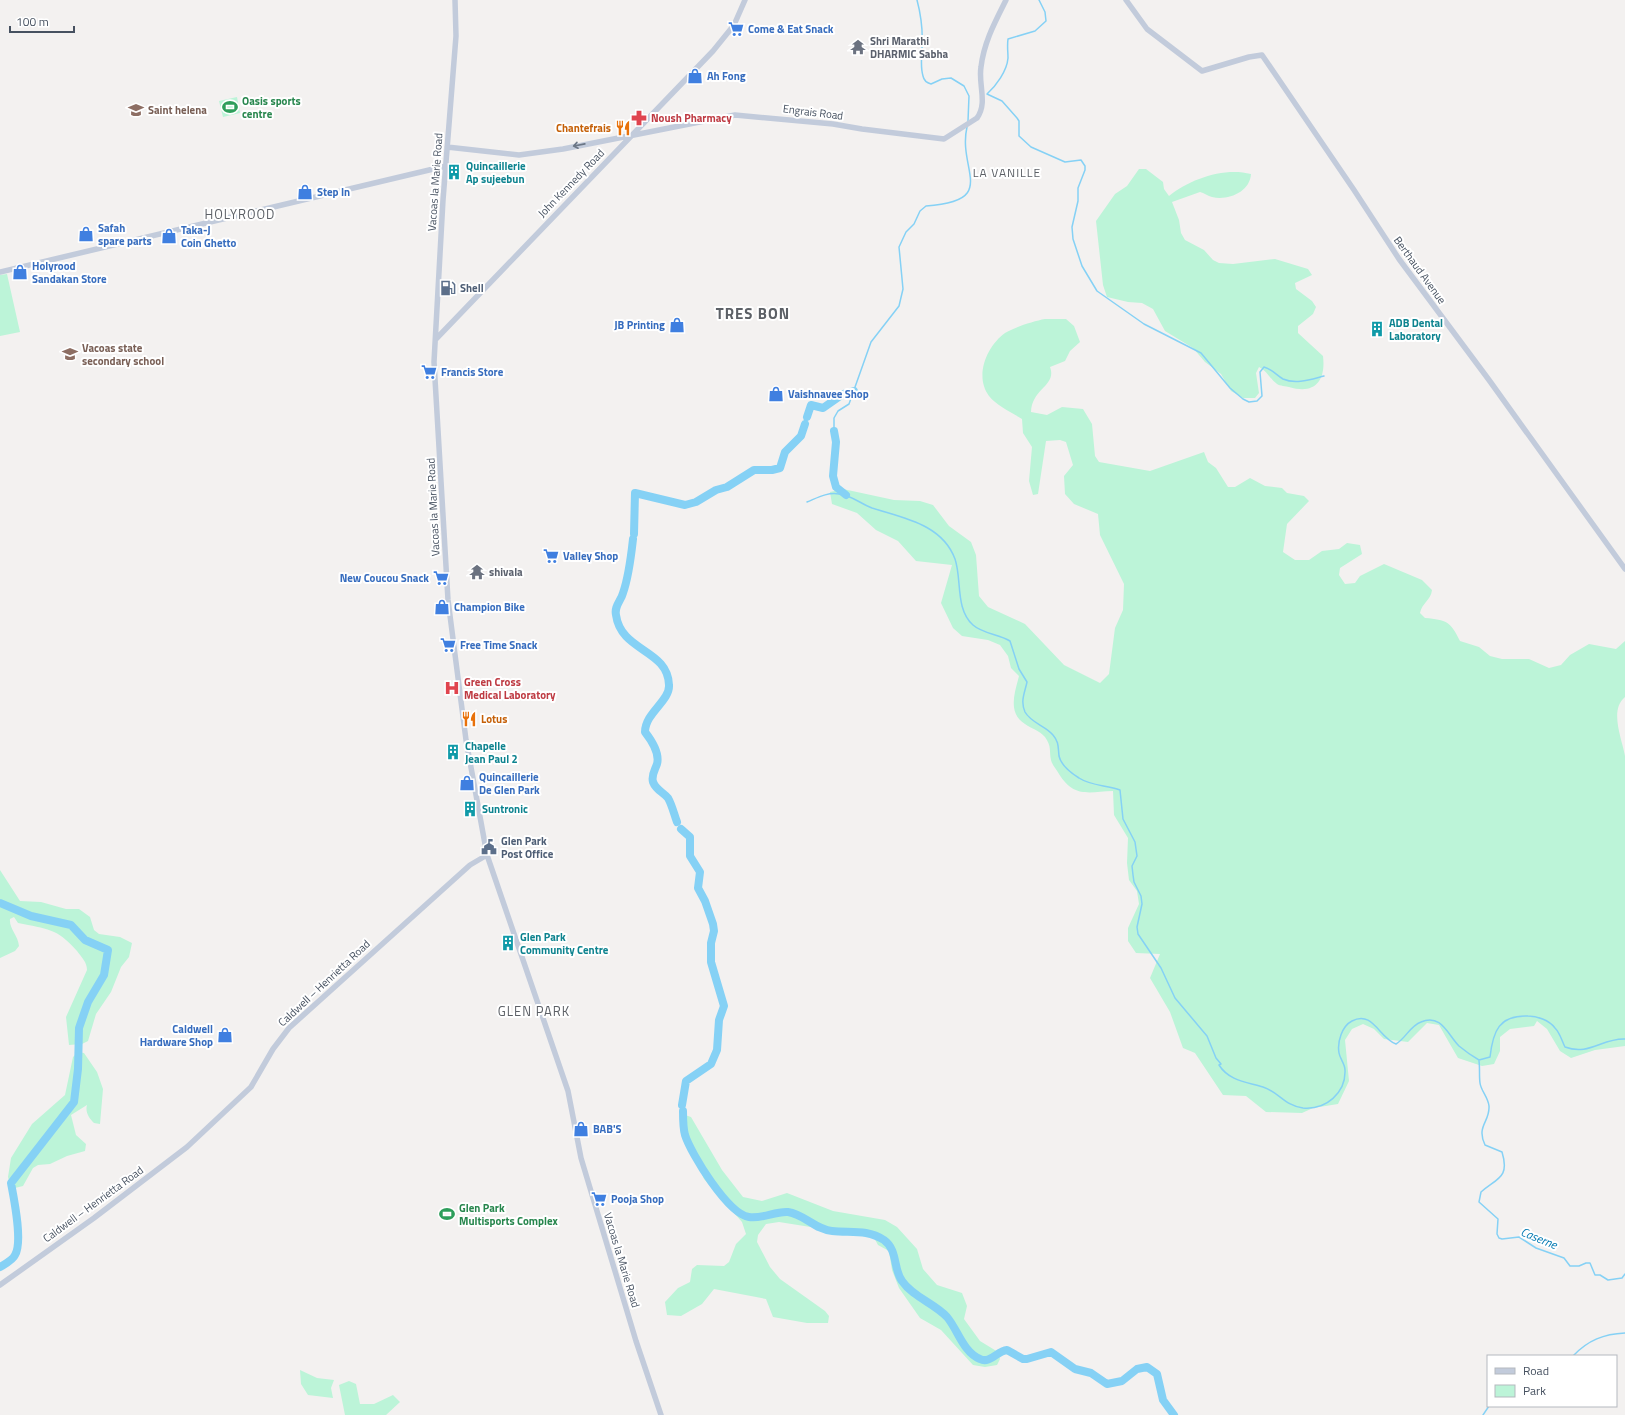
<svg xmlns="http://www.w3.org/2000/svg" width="1625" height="1415" font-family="'Titillium Web',sans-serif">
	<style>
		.green { fill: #bcf4d8 }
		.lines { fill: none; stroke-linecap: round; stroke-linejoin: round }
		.stream { stroke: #85d1f5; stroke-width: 1.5 }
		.river { stroke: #85d1f5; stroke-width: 8 }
		.secondary { stroke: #c2cbdb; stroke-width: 5.5 }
		.oneway { stroke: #6b7685 }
		.labels { text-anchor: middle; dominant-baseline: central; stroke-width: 4; stroke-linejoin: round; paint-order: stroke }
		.shop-label { font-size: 11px; font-weight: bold; fill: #366cbe; stroke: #fff; text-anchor: start }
		.worship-label { font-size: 11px; font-weight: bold; fill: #5b616d; stroke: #fff; text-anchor: start }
		.leisure-label { font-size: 11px; font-weight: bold; fill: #27864d; stroke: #fff; text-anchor: start }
		.education-label { font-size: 11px; font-weight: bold; fill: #785e54; stroke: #fff; text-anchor: start }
		.street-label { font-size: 11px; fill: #465160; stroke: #fff }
		.health-label { font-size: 11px; font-weight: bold; fill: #be3a42; stroke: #fff; text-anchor: start }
		.food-label { font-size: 11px; font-weight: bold; fill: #c56008; stroke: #fff; text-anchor: end }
		.culture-label { font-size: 11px; font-weight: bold; fill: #0d838f; stroke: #fff; text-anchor: start }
		.service-label { font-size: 11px; font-weight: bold; fill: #4e5e75; stroke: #fff; text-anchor: start }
		.neighbourhood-label { font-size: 12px; letter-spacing: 1px; fill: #5c6066; stroke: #fff }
		.water-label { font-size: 12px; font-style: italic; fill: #0179b2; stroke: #fff }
		.quarter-label { font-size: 13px; letter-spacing: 1px; fill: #5c6066; stroke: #fff }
		.district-label { font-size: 15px; font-weight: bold; letter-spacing: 1px; fill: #5c6066; stroke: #fff }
	</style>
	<rect width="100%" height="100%" fill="#f3f1f0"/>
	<!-- green -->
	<path class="green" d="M237,97l3,16 -17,4 -4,-16z
		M1139,169h7l17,13 1,7 5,7c21,-17 55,-29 82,-22 -1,18 -23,27 -39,23 -4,-1 -8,-4 -12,-5l-28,10 7,18 2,13 4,7 19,10 9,10 6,3 14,1 42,-5 33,10 4,6 -17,8 1,6 16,12 4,6 -3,7 -15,12v7l25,23c3,25 -8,39 -34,31 -3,-1 -9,-1 -12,-3 -7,-5 -10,-13 -18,-17l-3,6 3,20 -4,5h-12l-12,-7 -10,-17 -16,-12 -12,-14 -28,-17 -12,-22 -11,-6 -14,-1 -21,-5 -4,-12 -7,-64 19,-27 12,-8z
		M7,274l13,58 -20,4v-61z
		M1045,319h21l8,7 6,16 -10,9 -5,10 -15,6c7,19 -18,21 -19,45l16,3 15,-8 21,2 9,15 3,32 4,6 51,9 54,-19 4,10 8,6 12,19h7l15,-9 15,8 17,2 5,5 17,3 5,5 -22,23 -4,28 12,8h14l13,-9 17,-2 8,-6 13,2 2,9 -22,14 -1,7 6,9 10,-1 5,-7 24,-12 38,16 10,10c-1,10 -10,13 -12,23l5,5c22,2 25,3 35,23l19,6 11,9 12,3h27l20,9 12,-3 9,-10 19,-11 27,5 9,-8v56c-16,13 -3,42 0,59v290l-30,4 -24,8 -11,-7 -13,-22 -10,-8 -3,5 -24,3 -10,8v14l-6,13 -12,2 -24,-8 -19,-33 -12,-2 -19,19 -24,-3 -10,-10 -11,-5 -11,5 -7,11 4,41 -11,23 -25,4 -11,5 -36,-1 -20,-16 -23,-1 -28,-42 -12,-5 -13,-36 -20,-34 10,-24 -24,-1 -8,-12v-13l11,-24 -2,-13 -8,-11 -2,-17 1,-25 -14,-23 -1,-24c-25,1 -39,7 -54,-17 -2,-4 -7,-9 -8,-14 -2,-9 1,-13 -6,-23 -6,-7 -13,-8 -20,-13 -18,-11 -10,-32 -6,-48l-8,-8 -3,-12 -8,-11 -12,-5 -26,-4 -9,-8 -12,-25 11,-38 -36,-4 -18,-20 -22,-11 -19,-17 -25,-9 -2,-12 13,-3 51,11 26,1 13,4 16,21 22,16 5,13 3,41 9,11 37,17 39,41 36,18 9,-9 6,-46 8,-18 1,-26 -24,-49 -2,-21 -24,-10 -9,-10 -1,-18 9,-11 -7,-23 -6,-2 -14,1 -8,53 -5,1 -4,-14 3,-34 -9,-14 -1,-14c-11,-7 -25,-13 -33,-23 -15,-20 -2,-50 16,-63 10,-6 29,-12 40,-14z
		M0,870l20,31 21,1 25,7h13l11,8 4,13 5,4 21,3 12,6 -3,14 -8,10 -10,25 -15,22 -8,27 -6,3 -13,1 -3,-28 21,-47c0,-8 -5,-12 -10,-19 -20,-23 -30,-22 -59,-28l-4,-6 -4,2c-1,10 8,16 9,27l-4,5 -15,7z
		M78,1052l6,1 13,19 6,17 -3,35 -6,-1c-5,-5 -9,-11 -7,-18l-16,10 5,20 10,9 -1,7 -18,5 -17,8 -12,1 -5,3 -10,18 -12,3 -3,-12 3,-19 21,-34 33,-29 8,-38z
		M685,1115l6,2 31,53 21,27 19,4 25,-8 46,18 52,9 12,7 20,22 6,20 14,16 25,8 5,13 -3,13 16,22 18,11 2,7 -3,6 -12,2 -12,-2 -32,-35 -21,-12 -21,-30 -7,-18 -3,-19 -11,-6 -6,-11 -5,-3 -25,1 -63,-10 -13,2 -8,11 -1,7 13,25 10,12 45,32 4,5 -1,7h-21l-34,-6 -7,-18 -52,-10 -12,15 -21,12 -14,-1 -2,-13 13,-14 12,-6 2,-13 5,-4 27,1 5,-4 7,-18 10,-10 -4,-12 -38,-43 -22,-51v-8z
		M300,1370l17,8 17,2 -3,8 2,10 -25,-3 -7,-11z
		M349,1381l7,3 4,20h14l19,-9 7,7 -14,13h-41l-6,-30z"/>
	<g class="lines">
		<!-- stream -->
		<path class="stream" d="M917,0c4,15 6,32 5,48 0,9 -2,18 1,28 1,5 4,7 8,8l11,-5 9,-1 13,8 5,10 -1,25
			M987,94l15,7 15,17 2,3v15l12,11 34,15 16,-2 4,6v4l-7,18v13l-6,26 1,12 9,27 15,25 47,33 57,29 29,35 13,11 6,3 8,-1 5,-5 -2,-24 4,-5c8,2 12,8 19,12 13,6 29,0 41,-3
			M987,94c9,-8 20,-23 21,-36 0,-6 -1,-12 0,-19l27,-8 11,-10 -1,-9 -6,-12
			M834,431v-13l4,-7 11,-7 22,-62 28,-36 4,-17 -4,-42 7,-15 8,-8 6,-13 6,-5c74,-5 31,-36 41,-79
			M807,502c10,-4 20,-10 32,-8 12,1 22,10 33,14 31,10 70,16 83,51 7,20 0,50 18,66 10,9 26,9 37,16l9,28 8,13c-2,10 -7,19 -2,30 6,11 21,14 28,23 6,7 5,12 6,21 2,9 12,17 20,22 12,8 28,7 41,12l3,29 12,23 2,14 -5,10 1,9 1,7 7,14 1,8 -5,23 1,7 23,34 14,30 32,38 9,22 5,6 -2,1c10,16 28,17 44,22 16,5 22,19 40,21 23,2 43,-15 42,-38 0,-6 -5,-11 -6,-17 -2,-11 3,-27 13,-32 21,-11 27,17 44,23 10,-6 14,-18 25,-22 20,-9 27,13 38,24 6,5 13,10 20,14l11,-3c3,-26 9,-42 38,-41 9,0 21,4 27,12 5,5 7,13 10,19 24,9 37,-9 60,-8
			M1479,1061c1,7 0,15 1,22 1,8 8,14 9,23 1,16 -13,20 -4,39l17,7c8,26 -5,26 -21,40l-2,10 19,17 -1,15 2,4 3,1 17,-2 17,11 28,10 6,8h9l7,-3h4l5,12h5l8,5 14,-2 3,-4
			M1573,1356c15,-16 31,-22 52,-23
			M1483,1415l6,-9"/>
		<!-- river -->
		<path class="river" d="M807,417l4,-12 12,3 20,-14 11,-3
			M834,431l2,11 -3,34 3,11 10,8
			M634,534l1,-41 50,12 11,-3 20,-12 11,-3 27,-17h18l8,-2 5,-16 16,-16 4,-12
			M633,539c-2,18 -4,37 -10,54 -2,8 -9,13 -7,22 5,37 52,34 53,70 1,16 -24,28 -24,47 7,9 15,21 12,32 -2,6 -6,11 -4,18 3,8 10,10 15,16 4,7 6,16 9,24
			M681,829l9,8v19l10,16 -2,16 7,13 8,23 1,7 -3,12v19l13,44 -5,14 -2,30 -6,14 -25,17 -4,24
			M0,903l31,13 40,9 14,15 23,10 -4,25 -16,27 -9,26 -1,41 -4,33 -63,81c3,16 12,59 4,72 -2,5 -10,9 -15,12
			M683,1111c0,7 0,17 2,24 6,19 43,79 64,82 14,2 26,-6 39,-5 16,2 28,18 44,19 19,2 35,-2 52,9 14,10 9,29 18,41 11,16 32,22 45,36 11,13 16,35 33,42 10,5 17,-8 27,-9l16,9h4l24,-7 24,17 16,4 16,11 15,-3 15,-12 10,-2 10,7 6,26 11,15"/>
		<!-- secondary -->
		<path class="secondary" d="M455,0l1,36 -13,164 -9,162 14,238 18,140 21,115 81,236 13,67 55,183 25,74
			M1126,0l21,29 55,42 47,-14 13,-2 92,135 45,69 90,121 136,189
			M447,147l72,8 44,-6 172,-34 98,9 29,5 82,10 33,-21c11,-15 1,-34 4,-51 3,-25 14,-45 25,-67
			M0,272l446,-106
			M436,339l277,-288 21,-26 11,-25
			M0,1285l94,-67 93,-71 64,-60 22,-38 16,-21 181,-163 17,-10"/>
	</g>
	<!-- one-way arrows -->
	<defs><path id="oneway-shaft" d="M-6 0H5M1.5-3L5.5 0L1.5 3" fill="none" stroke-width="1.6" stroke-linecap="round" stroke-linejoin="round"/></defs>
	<use class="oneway" href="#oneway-shaft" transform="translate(579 145) rotate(169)"/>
	<!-- icons -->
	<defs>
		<symbol id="supermarket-bare" viewBox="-9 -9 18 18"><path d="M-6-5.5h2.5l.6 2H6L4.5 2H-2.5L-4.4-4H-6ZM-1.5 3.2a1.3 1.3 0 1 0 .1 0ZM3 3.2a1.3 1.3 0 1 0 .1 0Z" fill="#3f7fe0" stroke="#fff" stroke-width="2.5" paint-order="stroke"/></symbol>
		<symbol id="temple-bare" viewBox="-9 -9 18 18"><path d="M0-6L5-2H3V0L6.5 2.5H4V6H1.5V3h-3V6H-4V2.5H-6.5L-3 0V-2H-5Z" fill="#6b7280" stroke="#fff" stroke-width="2.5" paint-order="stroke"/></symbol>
		<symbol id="shop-bare" viewBox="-9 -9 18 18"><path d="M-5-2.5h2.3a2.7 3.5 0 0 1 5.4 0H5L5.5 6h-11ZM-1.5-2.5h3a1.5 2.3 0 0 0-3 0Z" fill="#3f7fe0" stroke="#fff" stroke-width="2.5" paint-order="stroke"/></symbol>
		<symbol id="stadium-bare" viewBox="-9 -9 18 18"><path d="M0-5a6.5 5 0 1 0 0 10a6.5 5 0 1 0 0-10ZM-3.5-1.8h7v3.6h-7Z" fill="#2e9e5b" stroke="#fff" stroke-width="2.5" paint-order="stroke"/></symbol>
		<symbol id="university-bare" viewBox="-9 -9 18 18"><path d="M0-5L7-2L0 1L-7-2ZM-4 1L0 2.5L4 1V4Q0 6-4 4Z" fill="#8d6e63" stroke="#fff" stroke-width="2.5" paint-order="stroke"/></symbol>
		<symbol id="pharmacy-bare" viewBox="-9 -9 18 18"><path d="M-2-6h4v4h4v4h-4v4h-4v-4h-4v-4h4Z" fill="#e0444e" stroke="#fff" stroke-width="2.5" paint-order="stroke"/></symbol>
		<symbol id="restaurant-bare" viewBox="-9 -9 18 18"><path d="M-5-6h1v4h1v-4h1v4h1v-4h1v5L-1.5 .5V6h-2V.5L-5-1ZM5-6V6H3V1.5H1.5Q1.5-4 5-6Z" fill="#e8710a" stroke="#fff" stroke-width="2.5" paint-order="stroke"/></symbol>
		<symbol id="building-bare" viewBox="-9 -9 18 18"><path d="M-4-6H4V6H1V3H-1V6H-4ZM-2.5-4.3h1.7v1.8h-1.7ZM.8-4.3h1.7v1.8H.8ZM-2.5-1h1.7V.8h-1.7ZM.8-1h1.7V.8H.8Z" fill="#0f9aa8" stroke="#fff" stroke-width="2.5" paint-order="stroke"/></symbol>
		<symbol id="fuel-bare" viewBox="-9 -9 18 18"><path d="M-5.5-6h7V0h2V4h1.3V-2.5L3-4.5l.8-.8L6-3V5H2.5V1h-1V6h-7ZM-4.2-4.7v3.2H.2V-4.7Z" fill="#5c6f8a" stroke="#fff" stroke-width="2.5" paint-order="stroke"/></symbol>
		<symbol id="hospital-bare" viewBox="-9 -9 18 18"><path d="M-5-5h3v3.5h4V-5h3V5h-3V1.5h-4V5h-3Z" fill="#e0444e" stroke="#fff" stroke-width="2.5" paint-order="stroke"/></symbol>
		<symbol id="civic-bare" viewBox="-9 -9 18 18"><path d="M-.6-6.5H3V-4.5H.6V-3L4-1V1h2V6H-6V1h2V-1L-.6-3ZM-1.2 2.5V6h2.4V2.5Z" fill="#5c6f8a" stroke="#fff" stroke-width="2.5" paint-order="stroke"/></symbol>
	</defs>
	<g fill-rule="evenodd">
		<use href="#supermarket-bare" x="725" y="18" width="22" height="22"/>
		<use href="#temple-bare" x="847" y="36" width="22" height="22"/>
		<use href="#shop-bare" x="684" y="65" width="22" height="22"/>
		<use href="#stadium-bare" x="219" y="96" width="22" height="22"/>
		<use href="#university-bare" x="125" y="99" width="22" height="22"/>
		<use href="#pharmacy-bare" x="628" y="107" width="22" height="22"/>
		<use href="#restaurant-bare" x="612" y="117" width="22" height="22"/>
		<use href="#building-bare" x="443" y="161" width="22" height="22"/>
		<use href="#shop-bare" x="294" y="181" width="22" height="22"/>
		<use href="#shop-bare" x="75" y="223" width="22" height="22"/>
		<use href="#shop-bare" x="158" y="225" width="22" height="22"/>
		<use href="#shop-bare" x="9" y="261" width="22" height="22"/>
		<use href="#fuel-bare" x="437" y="277" width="22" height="22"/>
		<use href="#shop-bare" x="666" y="314" width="22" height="22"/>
		<use href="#building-bare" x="1366" y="318" width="22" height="22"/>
		<use href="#university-bare" x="59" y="343" width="22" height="22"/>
		<use href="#supermarket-bare" x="418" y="361" width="22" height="22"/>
		<use href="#shop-bare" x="765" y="383" width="22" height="22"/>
		<use href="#supermarket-bare" x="540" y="545" width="22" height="22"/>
		<use href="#temple-bare" x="466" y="561" width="22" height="22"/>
		<use href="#supermarket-bare" x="430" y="567" width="22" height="22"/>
		<use href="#shop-bare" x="431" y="596" width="22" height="22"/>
		<use href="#supermarket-bare" x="437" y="634" width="22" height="22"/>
		<use href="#hospital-bare" x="441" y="677" width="22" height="22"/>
		<use href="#restaurant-bare" x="458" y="708" width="22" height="22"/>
		<use href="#building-bare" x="442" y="741" width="22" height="22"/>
		<use href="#shop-bare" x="456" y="772" width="22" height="22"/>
		<use href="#building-bare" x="459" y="798" width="22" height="22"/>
		<use href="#civic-bare" x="478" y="836" width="22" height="22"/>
		<use href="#building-bare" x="497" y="932" width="22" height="22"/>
		<use href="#shop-bare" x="214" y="1024" width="22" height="22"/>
		<use href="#shop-bare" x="570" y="1118" width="22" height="22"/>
		<use href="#supermarket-bare" x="588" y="1188" width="22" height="22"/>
		<use href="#stadium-bare" x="436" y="1203" width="22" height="22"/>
	</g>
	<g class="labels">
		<!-- shop labels -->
		<g class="shop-label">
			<text x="748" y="29">Come &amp; Eat Snack</text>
			<text x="707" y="76">Ah Fong</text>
			<text x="317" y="192">Step In</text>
			<text x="98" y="228">Safah<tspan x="98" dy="13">spare parts</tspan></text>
			<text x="181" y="230">Taka-J<tspan x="181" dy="13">Coin Ghetto</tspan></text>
			<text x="32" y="266">Holyrood<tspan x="32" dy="13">Sandakan Store</tspan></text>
			<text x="665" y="325" text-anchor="end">JB Printing</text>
			<text x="441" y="372">Francis Store</text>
			<text x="788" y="394">Vaishnavee Shop</text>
			<text x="563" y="556">Valley Shop</text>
			<text x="429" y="578" text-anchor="end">New Coucou Snack</text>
			<text x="454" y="607">Champion Bike</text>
			<text x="460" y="645">Free Time Snack</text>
			<text x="479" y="777">Quincaillerie<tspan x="479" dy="13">De Glen Park</tspan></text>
			<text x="213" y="1029" text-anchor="end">Caldwell<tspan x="213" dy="13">Hardware Shop</tspan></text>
			<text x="593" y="1129">BAB'S</text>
			<text x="611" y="1199">Pooja Shop</text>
		</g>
		<!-- worship labels -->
		<g class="worship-label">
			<text x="870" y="41">Shri Marathi<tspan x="870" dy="13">DHARMIC Sabha</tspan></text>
			<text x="489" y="572">shivala</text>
		</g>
		<!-- leisure labels -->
		<g class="leisure-label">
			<text x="242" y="101">Oasis sports<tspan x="242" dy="13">centre</tspan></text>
			<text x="459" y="1208">Glen Park<tspan x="459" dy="13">Multisports Complex</tspan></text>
		</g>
		<!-- education labels -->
		<g class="education-label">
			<text x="148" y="110">Saint helena</text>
			<text x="82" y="348">Vacoas state<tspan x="82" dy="13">secondary school</tspan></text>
		</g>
		<!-- street labels -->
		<g class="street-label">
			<text transform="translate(813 112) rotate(7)">Engrais Road</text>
			<text transform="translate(435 182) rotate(-86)">Vacoas la Marie Road</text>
			<text transform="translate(571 183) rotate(-46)">John Kennedy Road</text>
			<text transform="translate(1420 270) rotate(54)">Berthaud Avenue</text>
			<text transform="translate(433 507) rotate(-93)">Vacoas la Marie Road</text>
			<text transform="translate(324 983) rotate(-43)">Caldwell – Henrietta Road</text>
			<text transform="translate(93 1204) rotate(-36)">Caldwell – Henrietta Road</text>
			<text transform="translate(622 1260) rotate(73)">Vacoas la Marie Road</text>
		</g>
		<!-- health labels -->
		<g class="health-label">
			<text x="651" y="118">Noush Pharmacy</text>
			<text x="464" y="682">Green Cross<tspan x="464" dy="13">Medical Laboratory</tspan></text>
		</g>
		<!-- food labels -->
		<g class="food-label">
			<text x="611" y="128">Chantefrais</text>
			<text x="481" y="719" text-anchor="start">Lotus</text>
		</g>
		<!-- culture labels -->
		<g class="culture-label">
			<text x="466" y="166">Quincaillerie<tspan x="466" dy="13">Ap sujeebun</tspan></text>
			<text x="1389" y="323">ADB Dental<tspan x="1389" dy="13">Laboratory</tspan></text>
			<text x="465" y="746">Chapelle<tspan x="465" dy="13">Jean Paul 2</tspan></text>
			<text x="482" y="809">Suntronic</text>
			<text x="520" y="937">Glen Park<tspan x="520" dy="13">Community Centre</tspan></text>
		</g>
		<!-- service labels -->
		<g class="service-label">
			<text x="460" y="288">Shell</text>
			<text x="501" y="841">Glen Park<tspan x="501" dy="13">Post Office</tspan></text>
		</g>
		<!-- neighbourhood labels -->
		<g class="neighbourhood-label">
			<text x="1007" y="172">LA VANILLE</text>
		</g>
		<!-- water labels -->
		<g class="water-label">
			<text transform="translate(1539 1238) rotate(22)">Caserne</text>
		</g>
		<!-- quarter labels -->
		<g class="quarter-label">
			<text x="240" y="214">HOLYROOD</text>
			<text x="534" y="1011">GLEN PARK</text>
		</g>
		<!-- district labels -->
		<g class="district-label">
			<text x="753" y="313">TRES BON</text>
		</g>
	</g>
	<!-- legend -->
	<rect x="1487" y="1355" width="130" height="52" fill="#ffffff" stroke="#b5b9bf"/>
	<rect x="1495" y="1368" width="20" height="6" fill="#c2cbdb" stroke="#b5b9bf"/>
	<text x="1523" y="1375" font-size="12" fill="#465160">Road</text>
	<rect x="1495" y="1385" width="20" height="12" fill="#bcf4d8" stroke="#b5b9bf"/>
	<text x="1523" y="1395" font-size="12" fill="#465160">Park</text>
	<!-- scale -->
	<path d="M10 26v6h64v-6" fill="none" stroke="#465160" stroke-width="2"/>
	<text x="16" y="26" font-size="12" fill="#465160" stroke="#ffffff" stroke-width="3" paint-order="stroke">100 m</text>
</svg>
